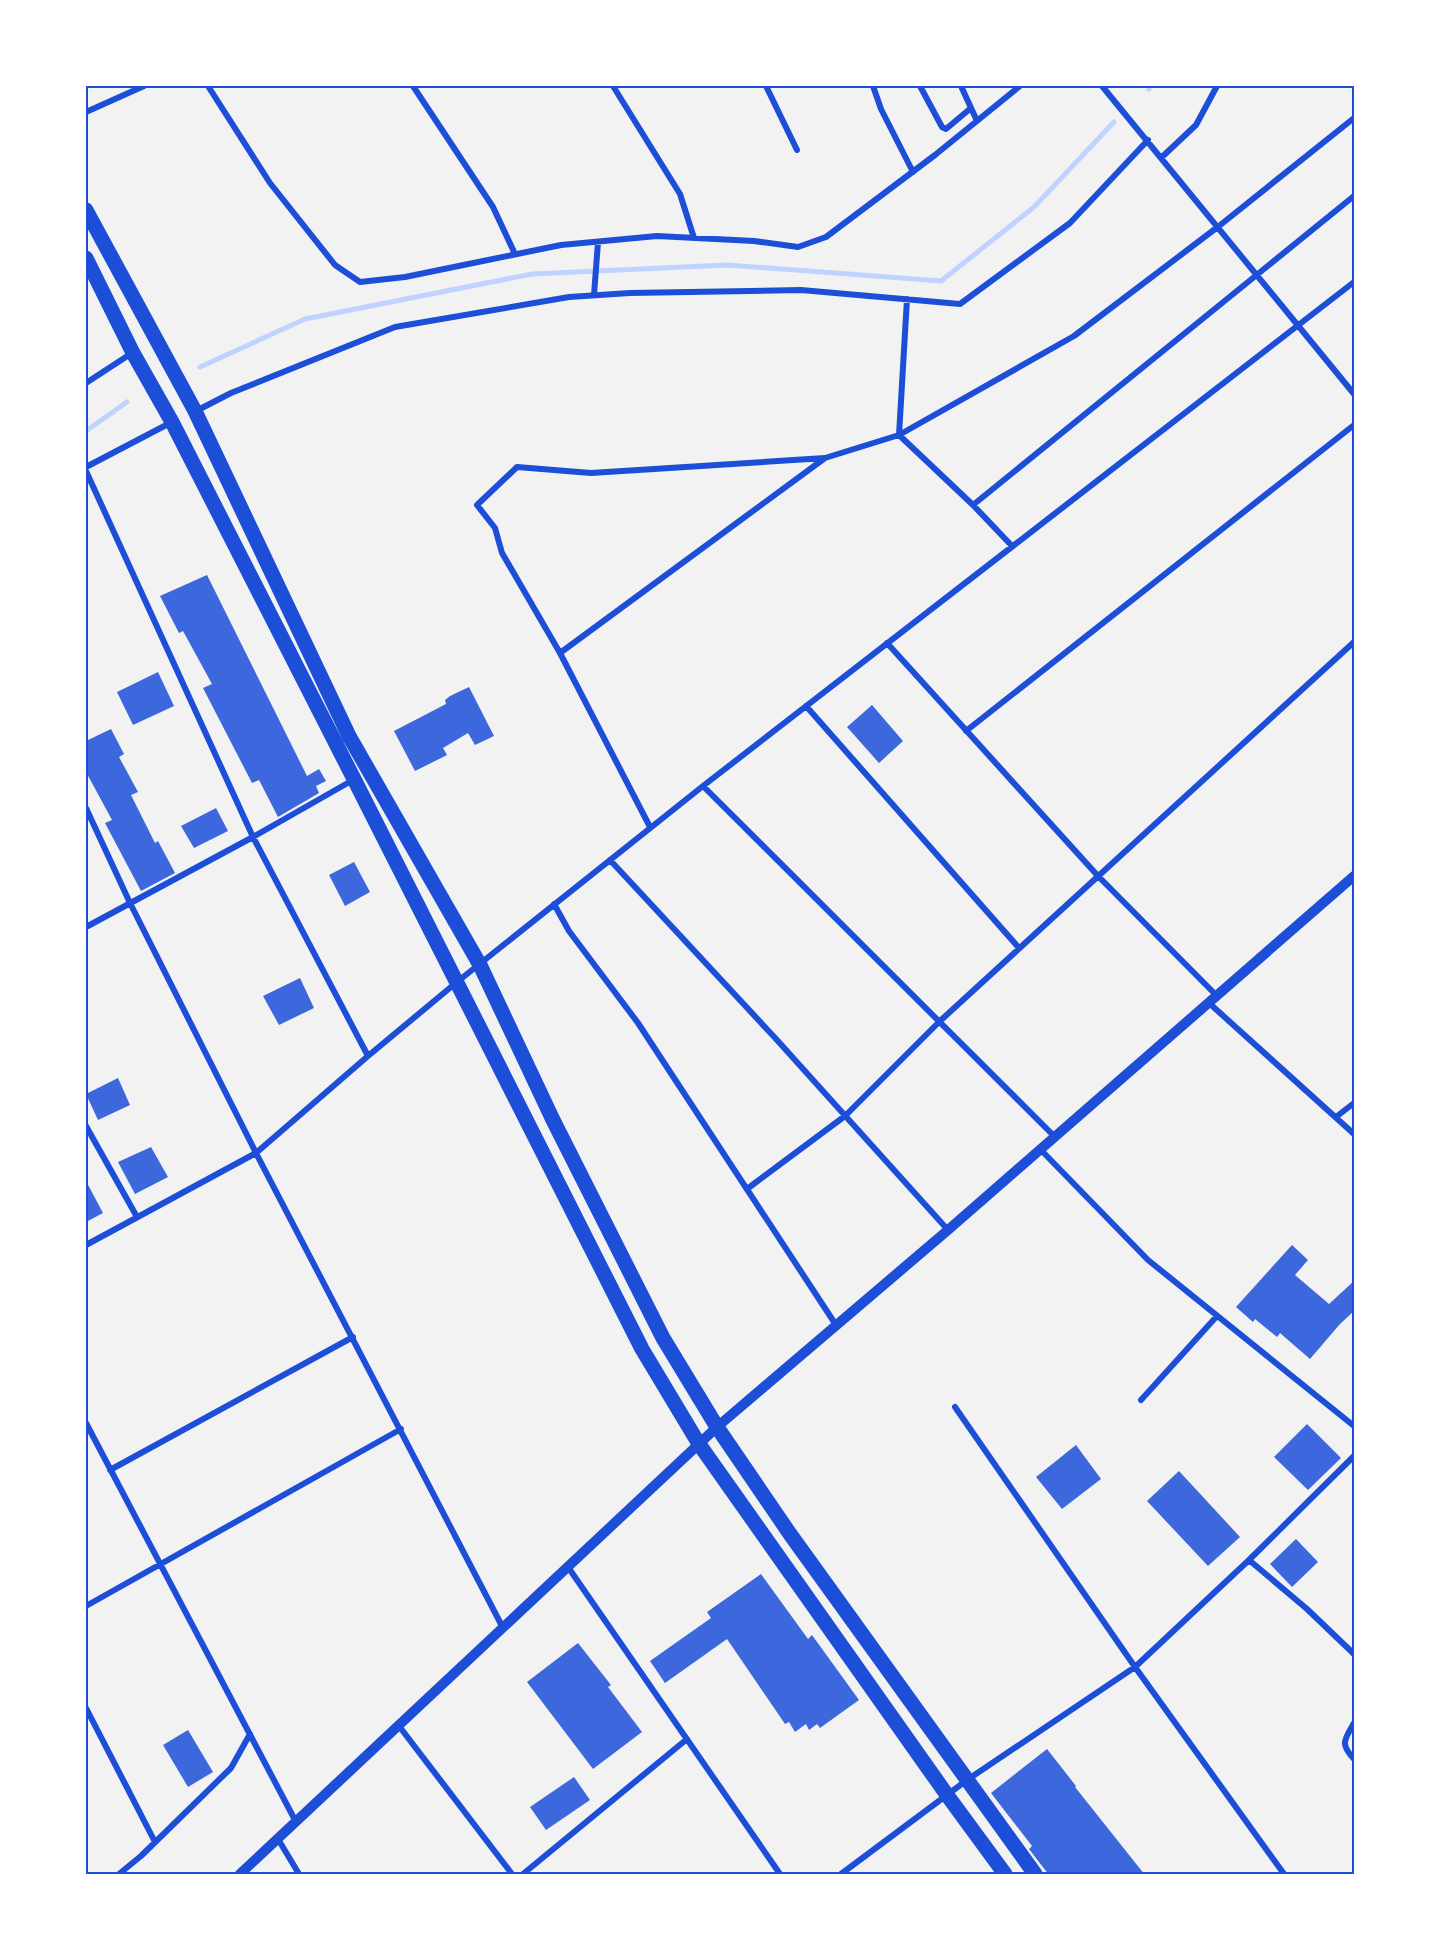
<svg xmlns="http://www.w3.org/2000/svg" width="1440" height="1960" font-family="'PT Sans Narrow',sans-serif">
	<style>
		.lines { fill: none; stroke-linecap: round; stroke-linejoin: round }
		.stream { stroke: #bfd3fe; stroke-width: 5 }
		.building { fill: #3d67dc }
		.minor { stroke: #1d4ed8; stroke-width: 6 }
		.tertiary { stroke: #1d4ed8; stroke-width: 10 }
		.primary { stroke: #1d4ed8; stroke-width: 15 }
		.neatline { fill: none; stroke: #1d4ed8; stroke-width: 2 }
	</style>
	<rect width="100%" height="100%" fill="#f2f2f2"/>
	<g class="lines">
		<!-- stream -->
		<path class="stream" d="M1149,89v-3
			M200,367l105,-48 227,-45 195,-9 214,16 93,-74 80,-85
			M86,431l41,-29"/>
	</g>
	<!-- building -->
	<path class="building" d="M207,575l100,201 12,-7 7,12 -10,5 3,7 -41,24 -19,-37 -7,3 -49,-95 9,-4 -29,-53 -4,2 -19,-37z
		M158,672l16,34 -41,19 -16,-33z
		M469,687l25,49 -19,9 -7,-12 -25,15 4,7 -32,16 -21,-40 52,-27 -1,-4 5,-4z
		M872,705l31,36 -24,22 -32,-36z
		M111,729l13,25 -5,3 19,35 -7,3 24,48 3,-2 17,32 -34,18 -36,-68 7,-3 -26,-48v-31z
		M216,808l12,23 -34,17 -13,-22z
		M354,862l16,30 -25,14 -16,-31z
		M300,978l14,30 -35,17 -16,-29z
		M118,1078l12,27 -32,15 -12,-26z
		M151,1147l17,30 -33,17 -17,-32z
		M86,1181l17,32 -17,9z
		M1292,1245l16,15 -13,15 34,29 25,-23v30l-14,13 -30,35 -30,-26 -3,4 -22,-18 -2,3 -17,-15z
		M1307,1424l34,34 -33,32 -34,-33z
		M1076,1445l25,34 -39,30 -26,-32z
		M1179,1471l61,66 -32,29 -61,-65z
		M1296,1539l22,23 -26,25 -22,-23z
		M761,1574l47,65 4,-4 47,65 -39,28 -3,-4 -8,6 -3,-6 -11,8 -6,-10 -4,2 -58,-85 -62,44 -15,-22 61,-43 -4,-6z
		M578,1643l33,42 -3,2 34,45 -49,37 -66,-87z
		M188,1730l25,42 -25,15 -25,-42z
		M1047,1749l29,37 -1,1 70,88h-96l-20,-26 3,-3 -41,-53z
		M574,1777l16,23 -44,30 -16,-23z"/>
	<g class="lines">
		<!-- minor -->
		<path class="minor" d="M208,86l62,97 65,82 25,17 45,-5 156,-32 96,-9 97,5 44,6 28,-10 109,-82 85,-69
			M413,86l80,121 22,47
			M613,86l67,108 14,44
			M766,86l31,64
			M873,86l8,23 32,63
			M920,86l22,41 4,2 25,-21
			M961,86l16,35
			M1102,86l252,308
			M86,112l58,-26
			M1162,157l34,-32 21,-39
			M594,295l4,-53
			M907,299l-8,136 74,70 381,-309
			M86,383l46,-30
			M196,411l35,-18 164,-66 174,-30 61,-4 171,-3 159,14 110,-81 78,-83
			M86,467l86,-45
			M86,471l167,366 115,219
			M973,505l39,41
			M887,643l211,233 119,120
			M560,653l265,-195 74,-23 175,-99 145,-110 135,-108
			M806,706l213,242
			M966,731l388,-306
			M703,786l352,351
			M86,808l44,95 126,250 247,475
			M650,827l-90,-174 -58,-100 -7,-25 -18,-23 40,-38 74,6 234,-15
			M610,860l167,180 171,190
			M554,904l15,27 69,92 198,302
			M86,927l167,-90 100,-57
			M1209,1003l145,131
			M1336,1117l18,-14
			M86,1126l51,91
			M1040,1149l108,111 206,166
			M747,1189l98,-73 95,-95 414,-379
			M86,1245l170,-92 112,-97 89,-74 246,-196 651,-504
			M1141,1400l76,-84
			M955,1407l180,260 149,207
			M86,1423l210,399
			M110,1470l243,-133
			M1249,1560l58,49 47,45
			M568,1567l212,307
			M86,1606l315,-177
			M86,1708l69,134
			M1354,1723c-10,17 -14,21 0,36
			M399,1726l113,148
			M278,1839l21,35
			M119,1874l22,-18 90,-88 19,-34
			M523,1874l164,-135
			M841,1874l126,-94 168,-113 114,-107 105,-104"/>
		<!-- tertiary -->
		<path class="tertiary" d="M240,1874l477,-447 231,-197 406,-354"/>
		<!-- primary -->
		<path class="primary" d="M86,210l109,201 154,325 131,229 73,155 110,218 54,89 73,107 245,340
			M86,258l47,95 39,69 182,357 288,570 57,95 248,351 58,79"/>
	</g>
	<!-- border -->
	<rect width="1440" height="1960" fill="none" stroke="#ffffff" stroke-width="174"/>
	<rect x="87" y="87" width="1266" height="1786" class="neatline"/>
</svg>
